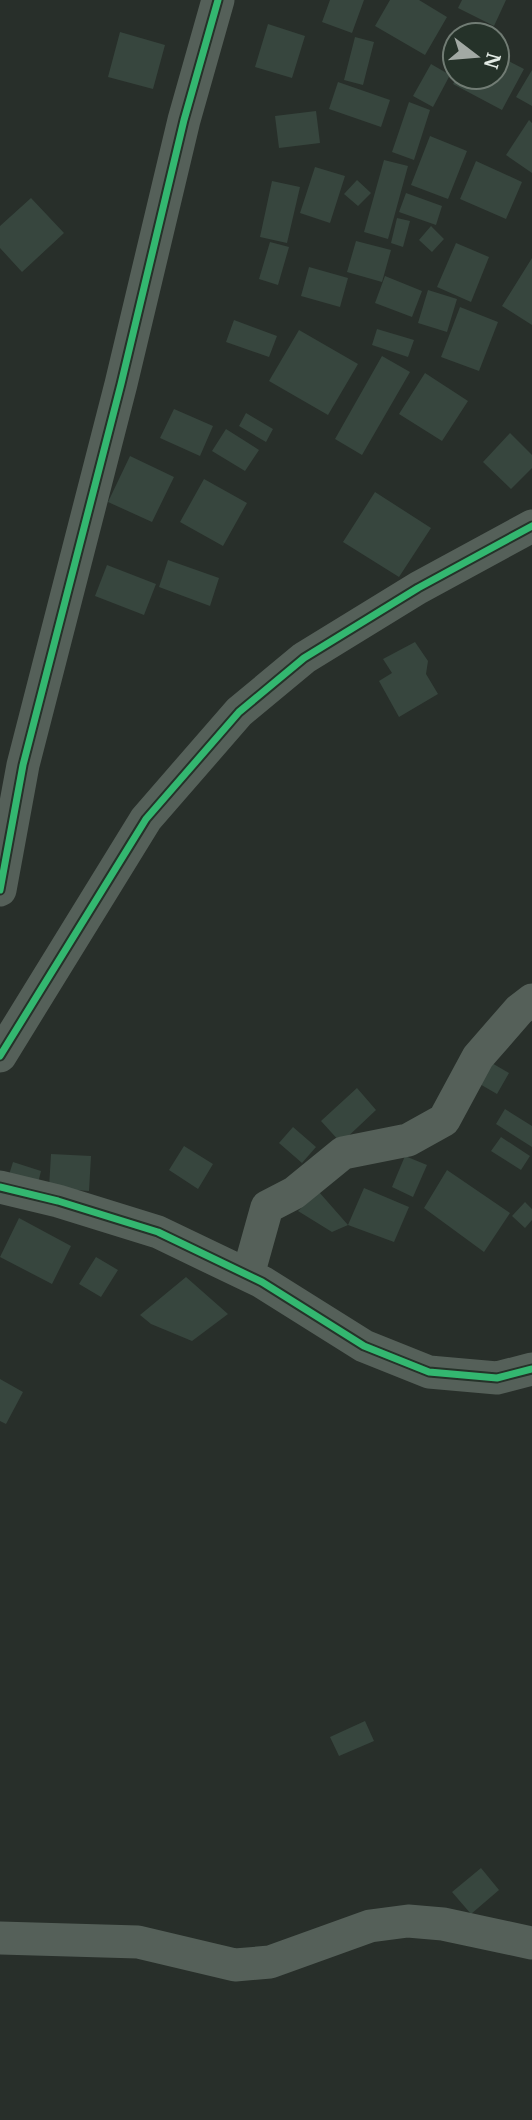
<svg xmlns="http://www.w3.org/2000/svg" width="532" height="2120" font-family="Merriweather,serif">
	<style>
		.building { fill: #37463e }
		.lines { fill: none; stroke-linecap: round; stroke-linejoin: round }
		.street { stroke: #556059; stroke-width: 33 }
		.cycleway-casing { stroke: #253229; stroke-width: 11 }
		.cycleway { stroke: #33b770; stroke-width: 7 }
	</style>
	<rect width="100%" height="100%" fill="#282f2a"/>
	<!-- building -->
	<path class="building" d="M330,0h34l-12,33 -30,-11z
		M390,0h29l28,17 -22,38 -50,-29z
		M462,0h44l-12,26 -36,-18z
		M268,24l37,12 -13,42 -37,-11z
		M120,32l45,13 -12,44 -45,-12z
		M355,37l19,5 -11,43 -19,-5z
		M497,55l27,14 -22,41 -49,-26 4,-7h40z
		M431,64l19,11 -17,32 -20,-11z
		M532,70v36l-16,-9z
		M338,82l52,18 -9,27 -52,-18z
		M409,102l21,8 -16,50 -22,-8z
		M316,111l4,32 -41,5 -4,-32z
		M529,120l3,3v50l-26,-18z
		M430,136l37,15 -19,48 -37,-14z
		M384,160l24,6 -20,73 -24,-7z
		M476,161l46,21 -16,37 -46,-20z
		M315,167l30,9 -15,47 -30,-10z
		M357,180l14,13 -13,13 -14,-12z
		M272,181l28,6 -13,56 -27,-6z
		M406,193l36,13 -6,19 -37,-13z
		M31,198l33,35 -42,39 -22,-24v-22z
		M397,218l13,3 -7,26 -12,-4z
		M431,226l13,13 -12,13 -13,-12z
		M356,241l35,9 -9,32 -35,-10z
		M270,242l19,5 -11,38 -19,-6z
		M456,243l33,14 -18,45 -34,-15z
		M532,258v67l-30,-19z
		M309,267l39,11 -8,29 -39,-11z
		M385,276l37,15 -10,26 -37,-14z
		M428,290l29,9 -10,33 -29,-9z
		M460,307l38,15 -19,49 -38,-14z
		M234,320l43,16 -8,21 -43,-15z
		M377,329l37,11 -6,17 -36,-12z
		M299,330l59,34 -30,51 -59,-34z
		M382,356l28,16 -48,83 -27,-16z
		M425,373l43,28 -26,40 -43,-27z
		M174,409l39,17 -13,30 -40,-18z
		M246,413l27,16 -7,13 -27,-16z
		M226,429l33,21 -14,21 -33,-20z
		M510,433l22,22v13l-21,21 -28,-27z
		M130,456l44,21 -22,45 -44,-20z
		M204,479l43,24 -24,43 -43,-24z
		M375,492l56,36 -32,49 -56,-35z
		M168,560l51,18 -9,28 -51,-19z
		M107,565l49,19 -12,31 -49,-19z
		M415,642l13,19 -2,13 12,20 -39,23 -20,-36 13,-8 -9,-14z
		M490,1062l19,11 -12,21 -19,-11z
		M357,1088l19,22 -35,33 -20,-22z
		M505,1109l27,17v21l-36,-23z
		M293,1127l23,20 -14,16 -23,-20z
		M501,1137l29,19 -9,14 -30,-19z
		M184,1146l29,18 -15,25 -29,-19z
		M51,1154l40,2 -2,35 -40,-3z
		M405,1156l22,9 -14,32 -21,-10z
		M13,1162l28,9 -4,16 -29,-9z
		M447,1170l63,43 -26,39 -60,-44z
		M364,1188l45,19 -15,35 -46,-17z
		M319,1192l29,33 -16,7 -34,-21z
		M525,1202l7,7v11l-7,8 -13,-12z
		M19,1218l52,28 -19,38 -52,-27z
		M96,1257l22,13 -17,27 -22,-13z
		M186,1277l42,37 -36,27 -41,-17 -11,-9z
		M0,1379l23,13 -17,32 -6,-3z
		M365,1721l9,20 -35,15 -9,-19z
		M481,1868l18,22 -28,24 -19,-22z"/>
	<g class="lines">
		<!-- street -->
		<path class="street" d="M0,890l23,-125 98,-381 63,-264 34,-120
			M0,1056l146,-237 93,-107 65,-54 114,-70 114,-62
			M0,1187l58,14 100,31 104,50 102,64 65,26 68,6 35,-9
			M248,1275l19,-68 27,-14 49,-40 65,-13 36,-20 34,-63 41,-47 13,-10
			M0,1938l138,4 97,23 35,-3 100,-36 38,-5 35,3 89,19"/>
		<defs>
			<path id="cycleway" d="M0,890l23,-125 98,-381 63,-264 34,-120
				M0,1056l146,-237 93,-107 65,-54 114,-70 114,-62
				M0,1187l58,14 100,31 104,50 102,64 65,26 68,6 35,-9"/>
		</defs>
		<!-- cycleway casing -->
		<use href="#cycleway" class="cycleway-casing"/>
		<!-- cycleway -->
		<use href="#cycleway" class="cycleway"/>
	</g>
	<!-- north arrow -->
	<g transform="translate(476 56) rotate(106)"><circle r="33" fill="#253229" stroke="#717c74" stroke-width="2"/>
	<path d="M0-5L12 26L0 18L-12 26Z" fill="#a2a9a4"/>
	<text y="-10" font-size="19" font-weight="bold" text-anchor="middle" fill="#e3ebe5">N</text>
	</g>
</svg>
